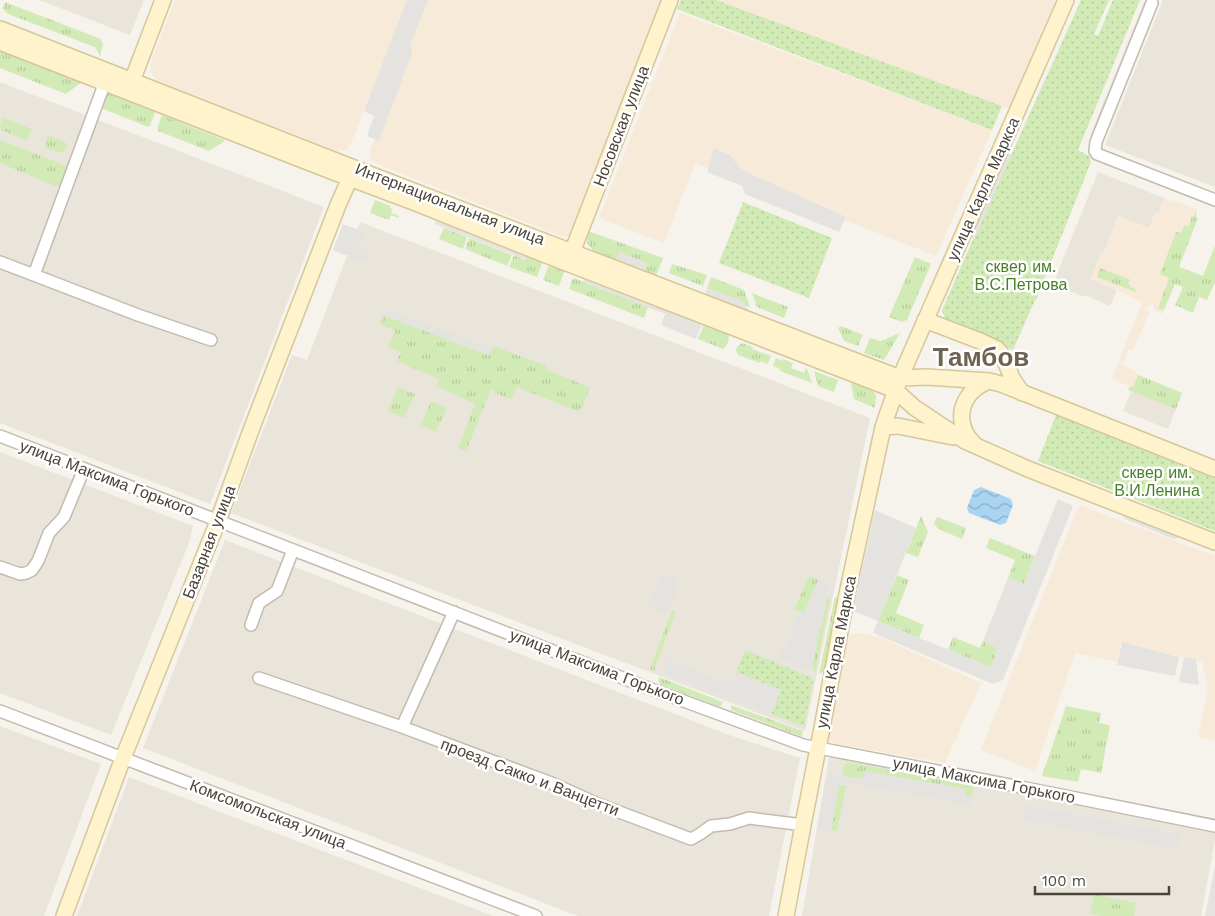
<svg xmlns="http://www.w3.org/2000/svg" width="1215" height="916" font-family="'Work Sans',sans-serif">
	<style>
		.residential { fill: #eae5da }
		.commercial { fill: #f7ead8 }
		.grass { fill: url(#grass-tufts) }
		.park { fill: url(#park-dots) }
		.parking { fill: #e5e3e0 }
		.water { fill: url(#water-waves) }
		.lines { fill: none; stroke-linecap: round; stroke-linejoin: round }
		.street-casing { stroke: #c2bbae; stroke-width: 14 }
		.secondary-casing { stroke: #d6c79b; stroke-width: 18 }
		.street { stroke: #fff; stroke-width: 11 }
		.secondary { stroke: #fff3cd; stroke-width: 15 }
		.labels { text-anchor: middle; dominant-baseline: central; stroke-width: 5; stroke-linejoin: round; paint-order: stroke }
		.street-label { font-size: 16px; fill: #4b4439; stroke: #fff }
		.park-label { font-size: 16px; fill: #4a7f2a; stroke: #fff }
		.town-label { font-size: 26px; font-weight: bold; fill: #6e6250; stroke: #fff }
	</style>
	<defs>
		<pattern id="grass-tufts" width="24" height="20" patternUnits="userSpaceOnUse" patternTransform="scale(1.25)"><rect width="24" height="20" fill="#d2eab5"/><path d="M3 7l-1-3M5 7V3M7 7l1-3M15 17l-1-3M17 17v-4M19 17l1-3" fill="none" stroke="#b6ca9c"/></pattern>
		<pattern id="park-dots" width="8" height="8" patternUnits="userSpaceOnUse" patternTransform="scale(1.25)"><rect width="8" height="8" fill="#d2eab5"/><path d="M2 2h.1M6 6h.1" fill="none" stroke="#b6ca9c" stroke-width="1.8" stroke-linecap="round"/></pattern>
		<pattern id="water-waves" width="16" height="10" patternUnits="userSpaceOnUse" patternTransform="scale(1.25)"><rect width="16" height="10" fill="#a9d4f2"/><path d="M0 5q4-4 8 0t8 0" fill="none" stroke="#8caec5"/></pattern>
	</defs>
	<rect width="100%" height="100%" fill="#f6f3ec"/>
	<!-- residential -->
	<path class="residential" d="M39,0h105l-14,35z
		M1163,0h52v187l-110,-42z
		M0,82l324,125 -114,297 -210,-81z
		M1098,172l66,26 -6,16 -3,-1 -6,15 -31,-12 -14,37 -13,26 26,11 -7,16 -25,-11 -1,2 -31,-13z
		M360,222l510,196 -65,313 -574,-218 61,-158 15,5z
		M1138,375l44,18 -14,36 -45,-18z
		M0,452l193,74 -4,17 -78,192 -111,-42z
		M225,540l507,196 68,22 -31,158h-191l-435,-168z
		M0,726l101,38 -57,152h-44z
		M829,757l386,74v9l-14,76h-399z
		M129,777l364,139h-416z"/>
	<!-- commercial -->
	<path class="commercial" d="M175,0h233l-57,143 -4,7 -9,1 -180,-70 -7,-7v-12z
		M428,0h233l-86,225 -6,12h-6l-188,-74 -4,-4 -1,-8z
		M716,0h339l-45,109z
		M680,13l312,117 -56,126 -81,-32 -160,-61 -31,80 -65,-25z
		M1164,198l10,4 1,-1 23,9 -5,6 -4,11 -4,-1 -3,8 -5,-2 -17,42 9,4 -11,29 6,3 -2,4 -7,-3 -2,-7 -7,3 3,6 -16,37 -4,-1 -7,16 15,7 -1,2 2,1 -5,13 -21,-9 30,-77 -51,-23 10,-27 3,1 14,-37 31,12 6,-15 3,1z
		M1079,505l136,51v184l-17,-3 10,-50 -6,-25 -81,-20 -4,20 -42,-9 -40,118 -54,-21z
		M863,633l19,5 99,45 -36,80 -108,-19 -8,-4 -2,-5v-5l20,-95z"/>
	<!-- grass -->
	<path class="grass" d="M5,2l96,37 2,6 -3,11 -5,-9 -87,-33 -3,-3 -2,-3z
		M0,50l82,32 -16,12 -66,-26z
		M107,93l48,19 -5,14 -2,1 -47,-19z
		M162,115l62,25 1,1 -16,10 -51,-20 -1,-2z
		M3,118l29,11 -5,11h-2l-24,-10 -1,-5z
		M48,135l17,7 2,3 -3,6 -4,2 -14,-5 -1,-5z
		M0,140l62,24 4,3 1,4 -6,15h-6l-55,-23z
		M375,200l16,6 -1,2 3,1 -2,4 8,3 -1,2 -7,-3 -2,5 -19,-7z
		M1195,212l2,1 -1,4 2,1 -19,49 24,9 12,-30v36l-8,18 -8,-3 -6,16 -18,-8 8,-18 -8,-3 -11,26 -6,-2 11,-30 -9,-4 16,-42 5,1 4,-8 5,2 -1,-1 3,-10 2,1z
		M444,228l23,9 -4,12 -24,-10z
		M588,231l75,27 -7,18 -12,-5 3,-8 -28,-10 -3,8 -20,-7 -9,-11z
		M469,238l43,17 -5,11 -42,-17z
		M514,255l11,5 2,-5 16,6 -6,16 -28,-10z
		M915,257l16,7 -24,56 -5,2 -13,-5z
		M549,264l16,6 -6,16 -16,-6z
		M672,264l35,11 -4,11 -34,-13z
		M1100,268l31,12 -3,2 3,6 3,-1 2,5 -39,-15z
		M711,277l33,13 6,17 -4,-1 -3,-4 -36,-14z
		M573,278l75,29 -4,11 -75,-29z
		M752,293l36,14 -4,11 -27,-11z
		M383,315l105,40 5,-9 52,19 2,2v3l42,17 1,1 -8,21 -5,2 -60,-24 -6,12 -16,-6v-2l-4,-2 -25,62 -8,-3 17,-44 -39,-18 3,-7 -42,-18 4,-9 -13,-5 7,-16 -15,-7z
		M704,324l25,9c0,7 -1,12 -6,16l-25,-10z
		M841,326l22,9 -5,11 -14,-5 -6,-13z
		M900,333l-16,27 -20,-7 6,-15 11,3z
		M742,343l11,4 -1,2 19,7 -3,8 -7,-3 -1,2 -22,-8 -2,-4 1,-4z
		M776,358l6,3 1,-2 10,4 -2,5 13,5 2,-5 1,1 5,14 -32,-12v-2l-7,-3z
		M814,371l24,9 -4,12 -16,-6z
		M1138,375l44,18 -6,16 -45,-18h-3l2,-5 3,1z
		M851,383c9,0 20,4 25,12l-1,13 -21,-9z
		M398,387l17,7 -11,24 -16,-7z
		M431,401l16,7 -11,24 -15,-7z
		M921,516l7,16 -10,25 -12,-4z
		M937,517l29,11 -4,11 -24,-10 -4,-6z
		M990,538l45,18 -11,28 -16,-6 7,-18 -29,-12z
		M897,575l12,5 -13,33 28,12 -5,13 -41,-17z
		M809,576l9,4 -14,33 -10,-3z
		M831,595l-16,78 -3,-6 15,-68z
		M835,597l4,2v3l-15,69 -1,1 -4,2z
		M672,610l4,1 -22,60 -4,-2z
		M953,637l27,11 3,-7 15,7 -7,19 -43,-17z
		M659,677l64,25 -2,4h-3l-57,-21 -3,-4z
		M731,705l72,26 -1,6 -71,-27z
		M1066,706l35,7 -2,10 11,2 -9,48 -20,-4 -3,13 -36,-6z
		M847,762l120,23 5,1 2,1 -2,7 -3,4 -4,-2v-7l-101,-18 -1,6 -3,2 -16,-3c-3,-5 -1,-11 3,-14z
		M839,785l7,1 -9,45 -6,-1z
		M1094,894l42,9 -2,13h-31l-13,-2z"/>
	<!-- park -->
	<path class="park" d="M681,0h35l286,106 -10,24 -315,-121z
		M1081,0h28l-15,34 4,2 15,-36h27l-62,150 11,6 2,6 -55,138h-1l-22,50 -13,-7 -50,-20 -5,-4 -3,-9 29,-66z
		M743,202l89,36 -23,60 -90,-35z
		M1056,415l159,62v54l-177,-70z
		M745,650l67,28 1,4 -9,44 -33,-12 10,-24 -45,-18z"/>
	<!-- parking -->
	<path class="parking" d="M407,0h21l-17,44 1,9 -33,88 -12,-5 7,-20 -10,-5z
		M1145,0l7,3 -12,31 6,2 -43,106 -13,-6z
		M1002,145l9,10 -36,83 -13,-1z
		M714,148l16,7 12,15 104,47 -7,15 -94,-38 -3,-8 -35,-14z
		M436,218l91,37 -2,4 -90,-35z
		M343,224l21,8 -5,13 12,5 -5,13 -33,-13z
		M619,252l28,11 -3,8 -28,-10z
		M585,276l118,45 -7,18 -35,-14 4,-11 -82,-32z
		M707,288l37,14 5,10 -44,-17z
		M386,309l106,39 -3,7 -106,-40z
		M1058,499l15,7 -70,174 -10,4 -120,-51 5,-12 -25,-10 22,-101 41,18 -38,93 113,46 7,-19 -15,-7 25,-63 16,6z
		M1120,512l64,18 -3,8 -8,1 -48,-20z
		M662,572l12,6 5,6 -12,30 -19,-7z
		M818,580l11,4 -17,83 3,6 -36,-15 4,-9h2l15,-37 4,1z
		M1122,642l57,15 -4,19 -58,-11z
		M1184,657l12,2 3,26 -20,-3z
		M668,659l56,22h7l3,-4 2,-5 45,18 -10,24 -108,-41z
		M864,771l102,18 -1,7 7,2 -2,8 -22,-4v-1l-105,-19 -3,1 -2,4 -8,45 -13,-2 10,-52 3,1 3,-2 1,-3 26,5 3,-2z
		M1025,805l155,29 -3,15 -155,-29z
		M1215,865v51h-10z"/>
	<!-- water -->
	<path class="water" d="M981,487l30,12 2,6 -7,18 -6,2 -31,-12 -2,-5 7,-18z"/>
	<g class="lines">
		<defs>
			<path id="street" d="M1152,3l-56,139 -1,9 2,3 118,46
				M0,262l138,53 73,25
				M34,275l71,-193
				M0,436l651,253 152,56 228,44 184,37
				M0,567l20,7 6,-1 6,-3 6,-9 11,-28 15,-16 20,-48
				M251,625l8,-22 18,-12 16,-41
				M259,678l143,49 152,57 44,20 93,35 9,-5 11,-8 19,-2 19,-6 54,7
				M0,711l536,205
				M402,727l52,-115"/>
			<path id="secondary" d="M0,29l377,148 523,201 27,-1 62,4 12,3 214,85
				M0,42l331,129 85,32 130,52 349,135 20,18 50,33 63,28 187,73
				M129,89l34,-89
				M569,260l101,-260
				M925,320l55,21 17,8 6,7 9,22 10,15
				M883,427l15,-1 55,11
				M975,445c-23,-22 -15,-53 14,-64
				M64,916l59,-158 95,-237 33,-91 87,-225 16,-36
				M786,916l17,-91 18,-92 26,-139 36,-167 17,-49 166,-378"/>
		</defs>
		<!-- street casing -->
		<use href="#street" class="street-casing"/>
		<!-- secondary casing -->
		<use href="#secondary" class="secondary-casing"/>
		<!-- street -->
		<use href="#street" class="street"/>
		<!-- secondary -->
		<use href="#secondary" class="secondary"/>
	</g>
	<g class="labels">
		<!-- street labels -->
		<g class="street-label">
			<text transform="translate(621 126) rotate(-69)">Носовская улица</text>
			<text transform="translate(983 189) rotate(-66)">улица Карла Маркса</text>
			<text transform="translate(450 204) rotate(21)">Интернациональная улица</text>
			<text transform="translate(107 478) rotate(21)">улица Максима Горького</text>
			<text transform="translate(209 542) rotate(-69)">Базарная улица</text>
			<text transform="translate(836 652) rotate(-79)">улица Карла Маркса</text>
			<text transform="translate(597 667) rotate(21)">улица Максима Горького</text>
			<text transform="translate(530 777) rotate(21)">проезд Сакко и Ванцетти</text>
			<text transform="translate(984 780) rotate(11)">улица Максима Горького</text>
			<text transform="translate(268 814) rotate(21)">Комсомольская улица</text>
		</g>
		<!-- park labels -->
		<g class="park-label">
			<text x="1021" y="266">сквер им.<tspan x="1021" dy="18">В.С.Петрова</tspan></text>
			<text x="1157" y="472">сквер им.<tspan x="1157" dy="18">В.И.Ленина</tspan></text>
		</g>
		<!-- town labels -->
		<g class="town-label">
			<text x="981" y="357">Тамбов</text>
		</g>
	</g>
	<!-- scale -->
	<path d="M1035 886v8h134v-8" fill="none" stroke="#4b4439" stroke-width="2.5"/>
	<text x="1042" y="886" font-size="15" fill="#4b4439" stroke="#ffffff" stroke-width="4" paint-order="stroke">100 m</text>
</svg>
